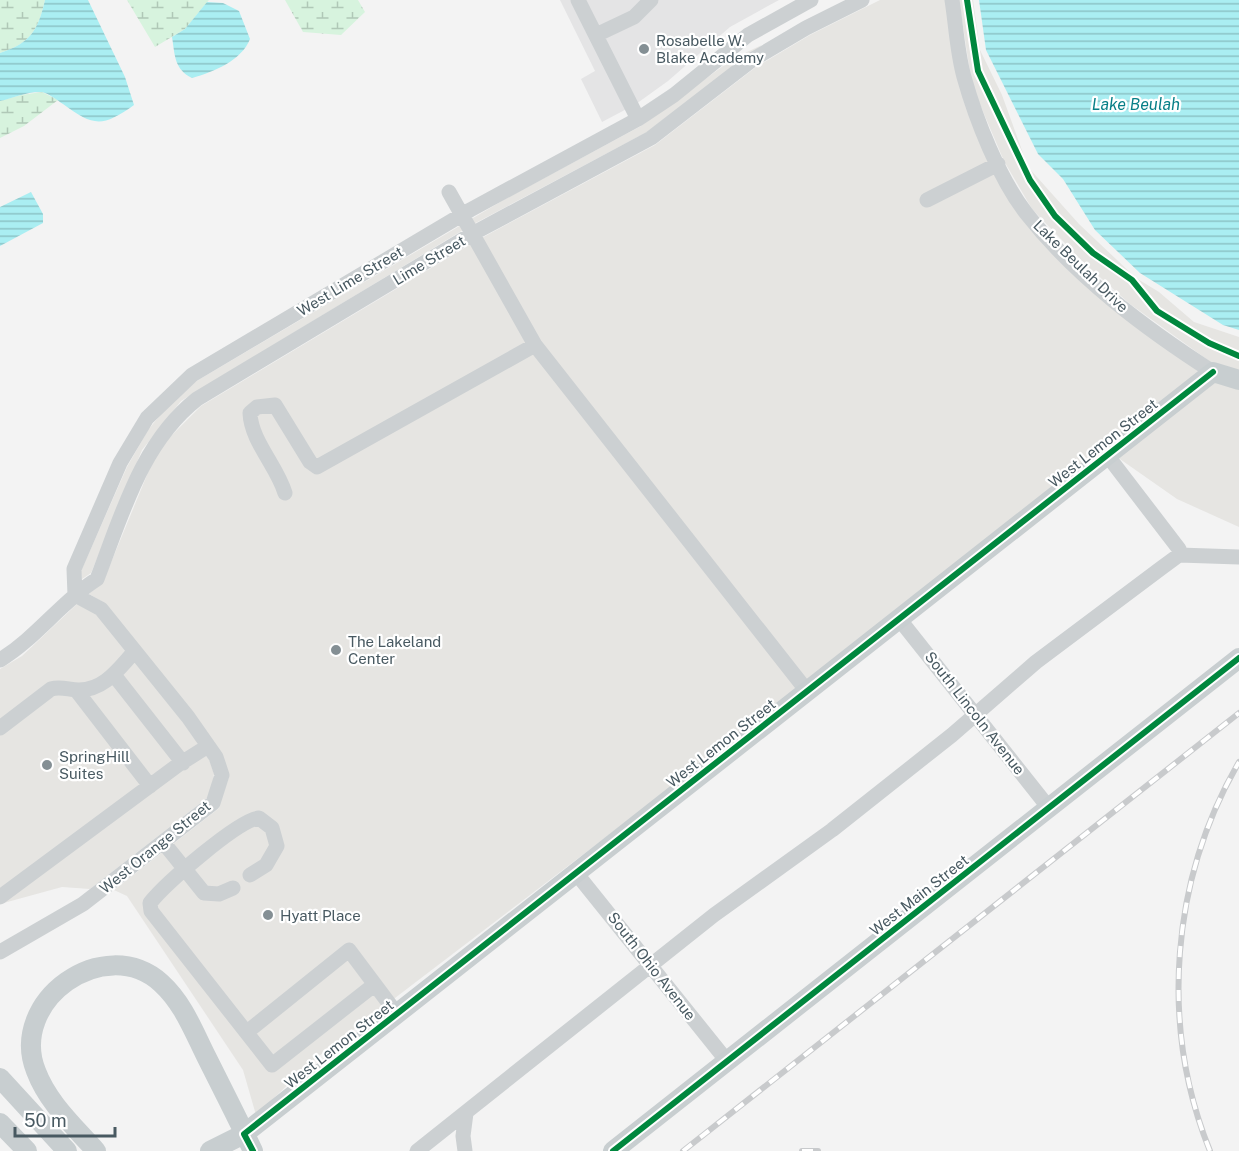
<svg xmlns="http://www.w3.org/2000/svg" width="1239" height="1151" font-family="'Public Sans',sans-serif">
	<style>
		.commercial { fill: #e6e5e2 }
		.education { fill: #e4e4e5 }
		.wetland { fill: url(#wetland-marsh) }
		.water { fill: url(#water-rules) }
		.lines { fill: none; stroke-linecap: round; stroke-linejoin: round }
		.minor { stroke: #ccd0d2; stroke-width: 15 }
		.major { stroke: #c8ced0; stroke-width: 20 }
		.rail-casing { stroke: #c8cacc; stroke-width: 6 }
		.rail { stroke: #fff; stroke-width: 4; stroke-dasharray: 11; stroke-linecap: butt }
		.cycleway-casing { stroke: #fff; stroke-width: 10 }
		.cycleway { stroke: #00873e; stroke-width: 6 }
		.poi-dot { fill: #848f94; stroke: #fff; stroke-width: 2 }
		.labels { text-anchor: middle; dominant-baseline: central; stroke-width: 4.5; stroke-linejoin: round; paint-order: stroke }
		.poi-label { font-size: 15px; fill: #485961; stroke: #fff; text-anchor: start }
		.street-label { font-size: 15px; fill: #485961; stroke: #fff }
		.water-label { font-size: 16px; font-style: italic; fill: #087f87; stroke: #fff }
	</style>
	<defs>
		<pattern id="wetland-marsh" width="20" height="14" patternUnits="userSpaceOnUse" patternTransform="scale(1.5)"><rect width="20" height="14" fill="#d7f3de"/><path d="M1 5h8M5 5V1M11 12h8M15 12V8" fill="none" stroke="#b0c8b7"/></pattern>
		<pattern id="water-rules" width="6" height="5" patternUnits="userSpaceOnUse" patternTransform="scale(1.5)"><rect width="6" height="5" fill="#aaeef2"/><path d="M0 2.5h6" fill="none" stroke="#8cc4c7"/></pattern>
	</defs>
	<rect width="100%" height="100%" fill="#f3f3f3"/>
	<!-- commercial -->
	<path class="commercial" d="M880,0h65l61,195 194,177 -485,382 -400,305 -59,56 -13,-45 -116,-174 -13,-6 104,-81 11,-32 -123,-173 -17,-10 14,-12 51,-124 14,-19 33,-33 275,-165 179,-96 101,-78 54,-32z
		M959,0h14l7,50 22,45 26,72 51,57 57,54 23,14 35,30 45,15v36l-27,-10 -82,-59 -46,-41 -52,-54 -28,-48 -28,-66 -6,-23z
		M762,45l-115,87 -179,95 -287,174 -39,49 -51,123 -9,6 -1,-8 46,-104 21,-37 14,-17 33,-31 312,-184 134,-72 93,-68z
		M1214,381l25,7v139l-62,-28 -60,-42z
		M77,604l20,10 86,108 27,39 4,13 -2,11 -5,13 -117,91 -28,-2 -62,17v-235l22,-13z"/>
	<!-- education -->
	<path class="education" d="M560,0h219l-49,27 -62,54 -32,23 -34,18 -21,-43 14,-8z"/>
	<!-- wetland -->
	<path class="wetland" d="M0,0h45c-7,30 -14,43 -45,53z
		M127,0h82l-24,29 -30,18z
		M285,0h73l7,12 -24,23 -38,-3z
		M42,92l16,8 -34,26 -24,12v-37l21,-6z"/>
	<!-- water -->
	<path class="water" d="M45,0h43l37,77 9,28c-32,23 -41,21 -71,-1 -6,-4 -15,-11 -21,-12 -14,-1 -29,6 -42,9v-48c31,-10 38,-23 45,-53z
		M979,0h260v330l-16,-5 -83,-52 -45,-43 -32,-51 -25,-25 -52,-104z
		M207,2l16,1 16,8 11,28c-8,21 -36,33 -58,39 -18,-9 -17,-23 -20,-41l13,-8z
		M31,192l12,22v9l-43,23v-39z"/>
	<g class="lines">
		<!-- minor -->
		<path class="minor" d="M578,0l60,119
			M952,0c4,25 5,52 12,77 12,43 35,101 62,136 50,64 120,116 187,159
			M596,35l38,-18 17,-17
			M449,192l86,153 272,346
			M927,200l71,-36
			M1107,455l72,94v6
			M285,493c-8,-27 -34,-52 -35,-80l7,-6 18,-2 35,57 7,5 218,-122
			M75,595l-1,-26 46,-106 27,-45 45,-43 278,-165 168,-91 36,-24 74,-60 63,-35
			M900,620l149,188
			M0,660c36,-22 61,-58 97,-81 25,-64 44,-136 100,-180l275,-165 179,-96 101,-78 54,-32 56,-28
			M114,675l69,88
			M76,690l74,96
			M0,728l51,-39c10,-3 18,1 28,1 26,0 40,-22 56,-39
			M163,842l41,51 15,1 14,-6
			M576,873l151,188
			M250,875l16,-10 11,-19 -5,-18 -13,-10c-21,2 -94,66 -109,85l1,8 121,154 102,-80
			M0,897l178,-132 30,-19
			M0,952l83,-48 130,-101 9,-28 -6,-18 -28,-40 -87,-108 -26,-14
			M247,1032l102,-82 48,64
			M417,1151l297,-236 118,-85 120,-95 84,-73 124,-93 19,-14 60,2
			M465,1151l-2,-15 3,-23"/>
		<!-- major -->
		<path class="major" d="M0,1078l67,73
			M0,1123l27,28
			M96,1151c-22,-25 -48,-48 -60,-80 -28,-70 68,-139 125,-88 22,20 32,47 45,73 16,32 32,63 47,95
			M210,1151l34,-17 969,-762 26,8
			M613,1151l626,-493"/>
		<defs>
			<path id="rail" d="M683,1151l556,-438
				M802,1151h16
				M1210,1151c-51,-126 -39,-272 29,-389"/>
		</defs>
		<!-- rail casing -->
		<use href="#rail" class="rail-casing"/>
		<!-- rail -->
		<use href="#rail" class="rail"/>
		<defs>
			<path id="cycleway" d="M967,0l11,71 52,109 25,36 38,37 39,27 25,31 52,32 30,13
				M253,1151l-9,-17 969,-762
				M613,1151l626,-493"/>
		</defs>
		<!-- cycleway casing -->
		<use href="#cycleway" class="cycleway-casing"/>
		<!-- cycleway -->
		<use href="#cycleway" class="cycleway"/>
	</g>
	<!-- markers -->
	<g class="poi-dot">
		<circle cx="644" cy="49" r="6"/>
		<circle cx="336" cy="650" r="6"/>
		<circle cx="47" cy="765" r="6"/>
		<circle cx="268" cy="915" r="6"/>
	</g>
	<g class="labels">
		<!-- poi labels -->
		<g class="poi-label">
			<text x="656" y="40">Rosabelle W.<tspan x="656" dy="17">Blake Academy</tspan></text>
			<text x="348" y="641">The Lakeland<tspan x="348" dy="17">Center</tspan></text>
			<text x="59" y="756">SpringHill<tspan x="59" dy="17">Suites</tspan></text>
			<text x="280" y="915">Hyatt Place</text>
		</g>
		<!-- street labels -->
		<g class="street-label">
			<text transform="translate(429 260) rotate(-31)">Lime Street</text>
			<text transform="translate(1081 266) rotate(44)">Lake Beulah Drive</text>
			<text transform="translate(350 281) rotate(-31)">West Lime Street</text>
			<text transform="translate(1103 443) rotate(-38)">West Lemon Street</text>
			<text transform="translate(975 713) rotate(52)">South Lincoln Avenue</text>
			<text transform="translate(721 743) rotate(-38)">West Lemon Street</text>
			<text transform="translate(155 847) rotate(-39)">West Orange Street</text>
			<text transform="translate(919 895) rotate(-38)">West Main Street</text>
			<text transform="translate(652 966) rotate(52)">South Ohio Avenue</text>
			<text transform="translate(339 1044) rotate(-38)">West Lemon Street</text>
		</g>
		<!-- water labels -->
		<g class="water-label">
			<text x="1136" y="104">Lake Beulah</text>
		</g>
	</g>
	<!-- scale -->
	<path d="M15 1127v9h100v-9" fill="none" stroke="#485961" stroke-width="3"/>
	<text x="24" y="1127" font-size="18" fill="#485961" stroke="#ffffff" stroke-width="4.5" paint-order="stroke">50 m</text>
</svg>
